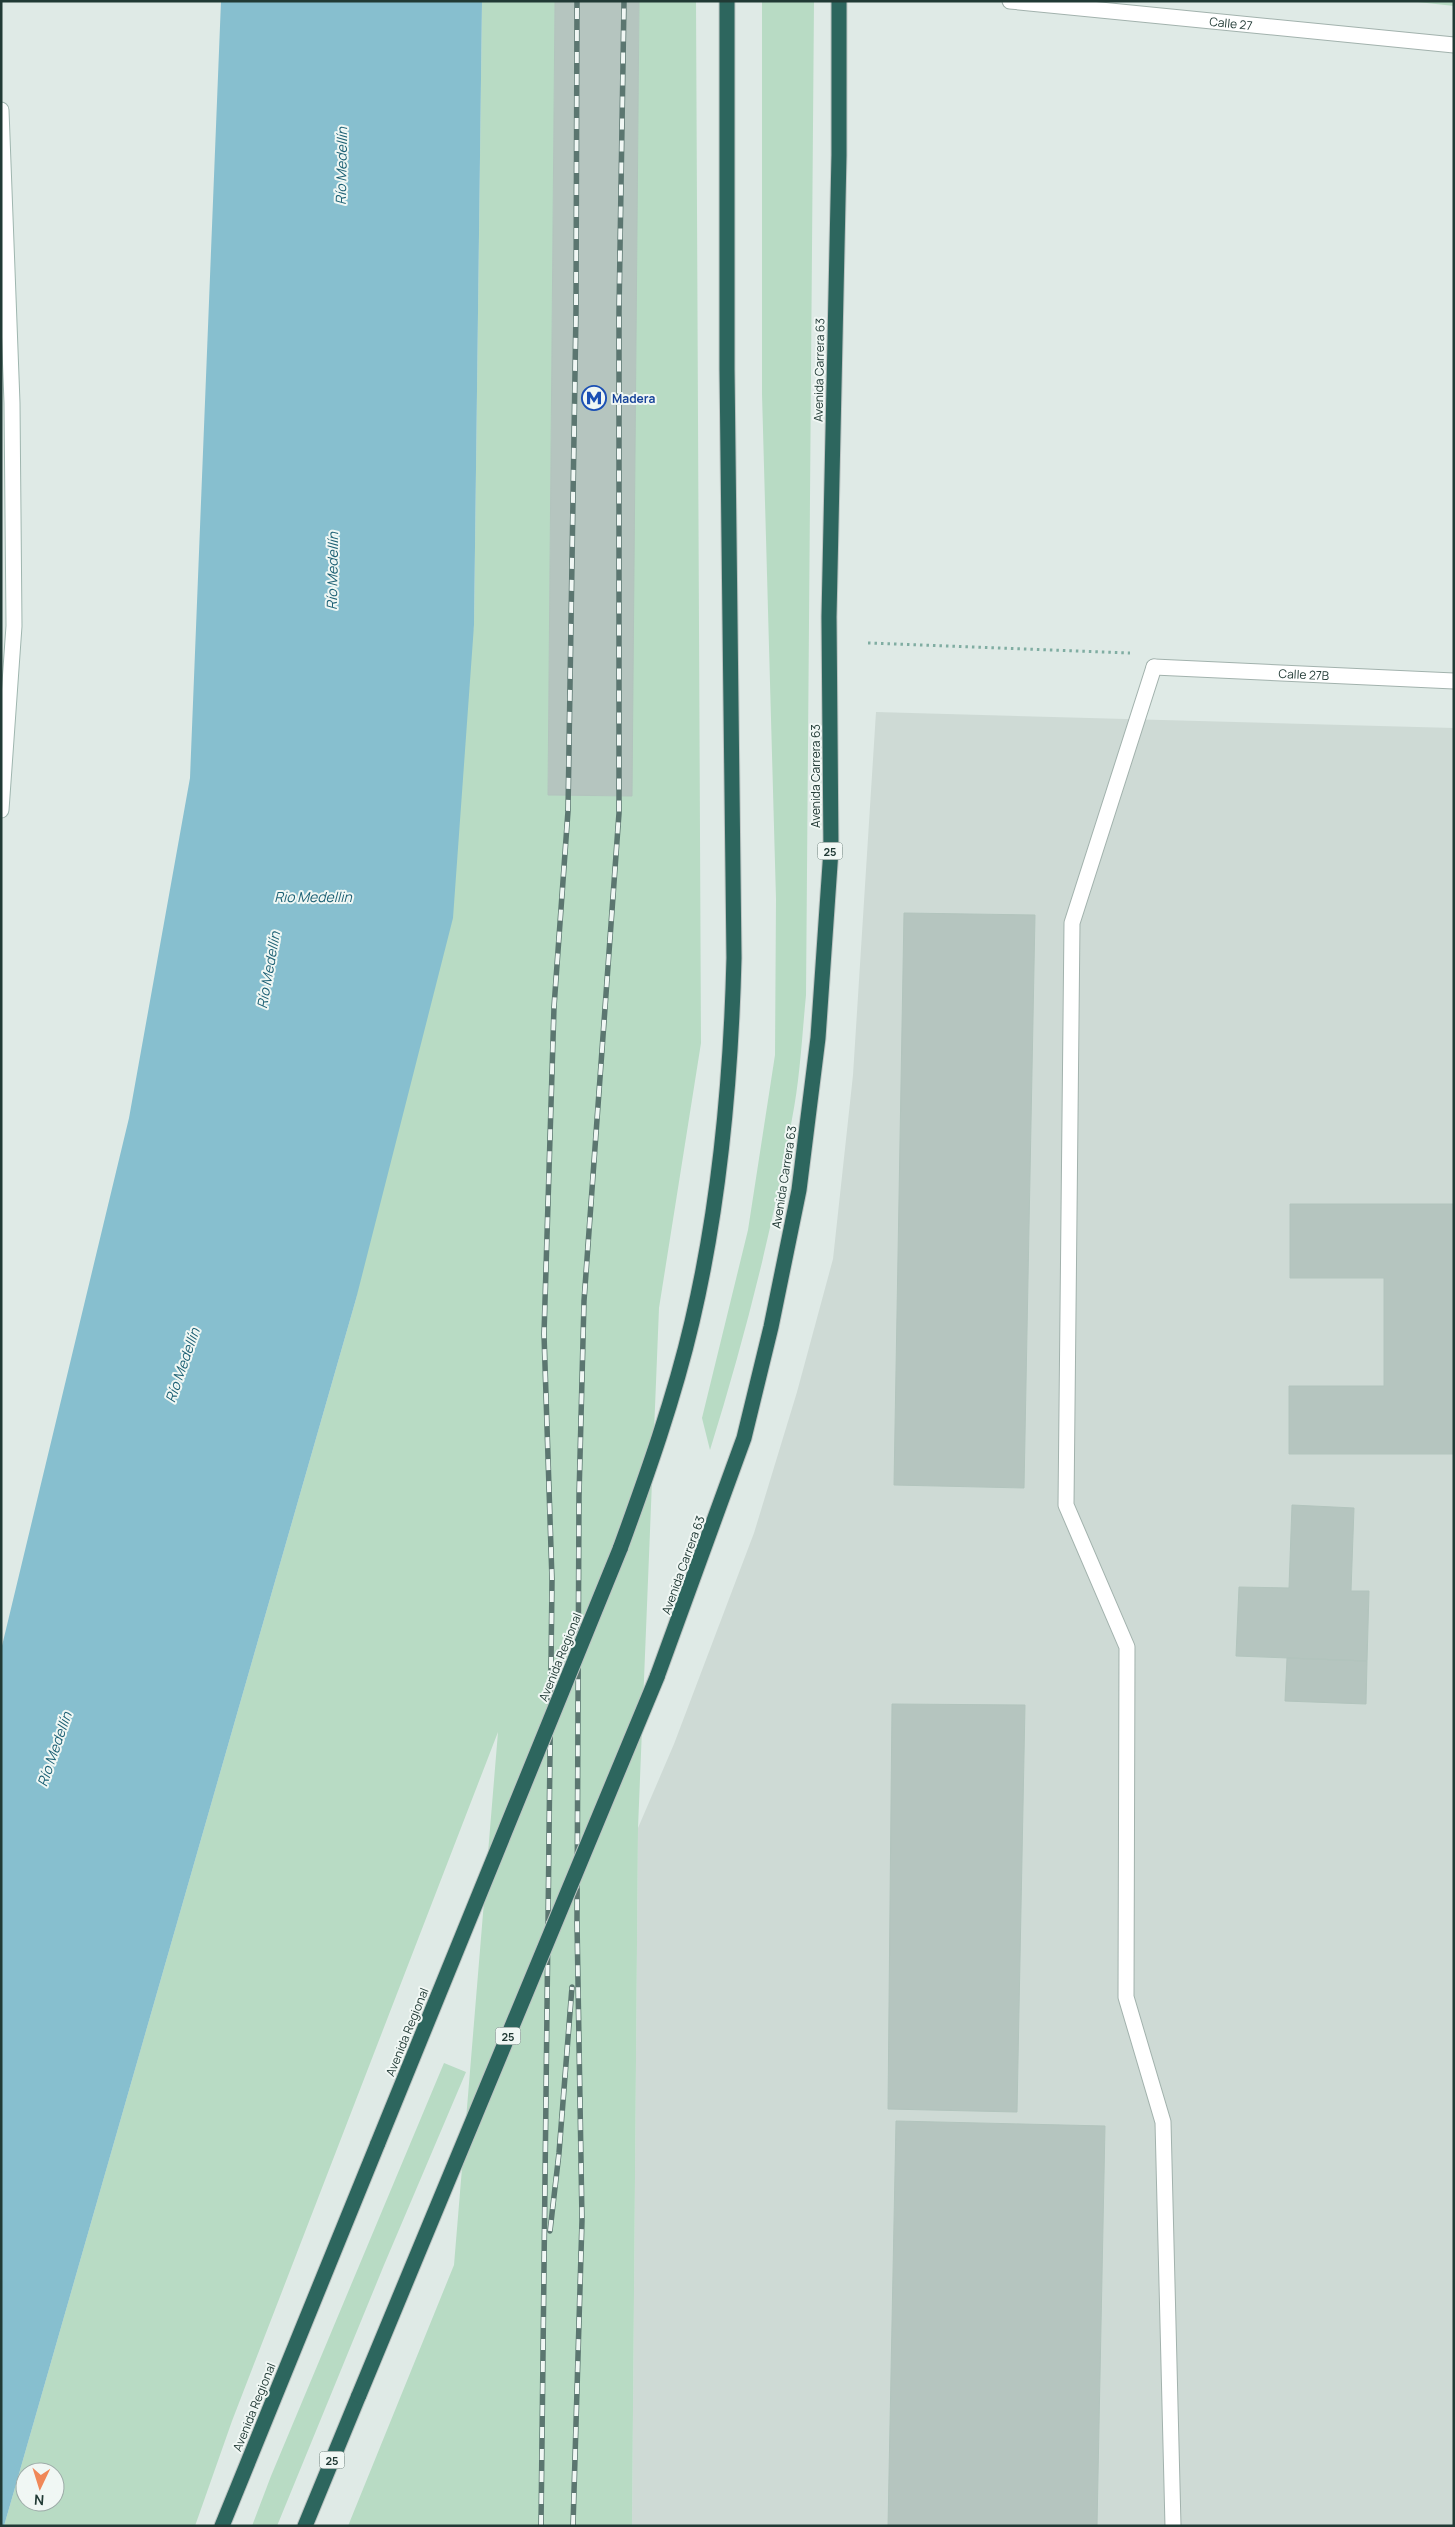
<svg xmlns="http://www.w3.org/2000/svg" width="1455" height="2527" font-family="Manrope,sans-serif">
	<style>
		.built { fill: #cedad5 }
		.green { fill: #b8dbc4; fill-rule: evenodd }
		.water { fill: #87bfcf }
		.building { fill: #b5c5bf; stroke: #b2c4bd }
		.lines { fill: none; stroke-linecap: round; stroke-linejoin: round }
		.lane-casing { stroke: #a2b2ad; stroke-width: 17 }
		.street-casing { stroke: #a2b2ad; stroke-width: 17 }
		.secondary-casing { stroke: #9fb6af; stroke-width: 17 }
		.highway-casing { stroke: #bcc4c2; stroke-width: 17 }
		.path { stroke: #80ada2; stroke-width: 3; stroke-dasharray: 2.5 4; stroke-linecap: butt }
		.lane { stroke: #fff; stroke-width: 15 }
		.street { stroke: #fff; stroke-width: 15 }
		.secondary { stroke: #fff; stroke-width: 15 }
		.highway { stroke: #2d665e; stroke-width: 15 }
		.rail-casing { stroke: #5b7670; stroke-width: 5.5 }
		.rail { stroke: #f0f7f4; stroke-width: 4; stroke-dasharray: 11; stroke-linecap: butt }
		.highway-bridge-casing { stroke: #bcc4c2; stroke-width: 17; stroke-linecap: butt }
		.highway-bridge { stroke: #2d665e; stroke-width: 15 }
		.labels { text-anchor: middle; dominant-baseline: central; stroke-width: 4; stroke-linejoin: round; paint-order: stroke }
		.shield { fill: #f0f7f4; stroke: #5f736e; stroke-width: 1 }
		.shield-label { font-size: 11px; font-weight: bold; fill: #213a35 }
		.street-label { font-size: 12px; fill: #213a35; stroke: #f0f7f4 }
		.transit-label { font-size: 12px; font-weight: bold; fill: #164399; stroke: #f0f7f4; text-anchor: start }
		.water-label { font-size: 14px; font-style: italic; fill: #1c6074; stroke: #f0f7f4 }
	</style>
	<rect width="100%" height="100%" fill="#dfeae6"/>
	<!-- built -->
	<path class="built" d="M876,712l578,16v1798h-822l6,-698 36,-84 80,-211 43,-141 36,-133 20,-184z"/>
	<!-- green -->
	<path class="green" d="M482,1h73l-7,794 83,1 8,-795h57l5,1042 -42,265 -21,520 -6,698h-284l106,-261 44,-533 -266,689 -37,105h-191l352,-1227 118,-674zM25,2472h30v30h-30z
		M762,1h52l-8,994c-4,41 -6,84 -14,124 -20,112 -48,222 -82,331l-8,-32 46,-188 27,-175 1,-156 -14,-505z
		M1409,1h45v5z
		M444,2063l22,9 -82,193 -107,261h-25l19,-50z"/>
	<!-- water -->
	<path class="water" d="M221,1h261l-8,624 -21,293 -97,381 -352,1227h-3v-876l128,-532 61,-340z"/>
	<!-- building -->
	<path class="building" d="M555,1h84l-7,795 -84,-1z
		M904,913l131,2 -11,573 -130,-3z
		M1290,1204h164v250h-165v-68h95v-108h-94z
		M1292,1505l62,3 -3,83h18l-2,70 -131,-5 3,-69 50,1z
		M1287,1658l80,3 -1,43 -81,-3z
		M892,1704l133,1 -8,407 -129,-3z
		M896,2121l209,5 -8,400h-209z"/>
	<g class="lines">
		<defs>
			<g id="lane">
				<path id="s1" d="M1010,1l444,44"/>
				<path d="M1154,667l-82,256 -6,582 61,142 -1,350 37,125 10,404"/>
			</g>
			<g id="street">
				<path id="s2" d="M1154,667l300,14"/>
			</g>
			<path id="secondary" d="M1,110l11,293 2,223 -13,184"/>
			<path id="highway" d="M620,1549c27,-74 54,-150 72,-227 28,-119 39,-242 42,-364l-7,-589v-368
				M657,1677l87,-239 27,-111 28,-137 19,-152 13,-188 -2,-233 10,-462v-154
				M222,2526l156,-383
				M305,2526l54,-131"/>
		</defs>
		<!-- lane casing -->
		<use href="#lane" class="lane-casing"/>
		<!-- street casing -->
		<use href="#street" class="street-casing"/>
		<!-- secondary casing -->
		<use href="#secondary" class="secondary-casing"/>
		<!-- highway casing -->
		<use href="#highway" class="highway-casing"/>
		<!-- path -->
		<path class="path" d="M868,643l262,10"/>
		<!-- lane -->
		<use href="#lane" class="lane"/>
		<!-- street -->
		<use href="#street" class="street"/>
		<!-- secondary -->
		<use href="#secondary" class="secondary"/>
		<!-- highway -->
		<use href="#highway" class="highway"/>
		<defs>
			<path id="rail" d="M550,2231l9,-78 13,-166
				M541,2526l11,-946 -8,-246 10,-327 14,-196 8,-500 1,-310
				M573,2526l9,-306 -5,-298 2,-426 5,-195 35,-488v-501l5,-311"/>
		</defs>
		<!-- rail casing -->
		<use href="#rail" class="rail-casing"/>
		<!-- rail -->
		<use href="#rail" class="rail"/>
		<defs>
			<path id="highway-bridge" d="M378,2143l242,-594
				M359,2395l298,-718"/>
		</defs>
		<!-- highway-bridge casing -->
		<use href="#highway-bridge" class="highway-bridge-casing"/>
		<!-- highway-bridge -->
		<use href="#highway-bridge" class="highway-bridge"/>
	</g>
	<!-- icons -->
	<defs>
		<symbol id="metro-ring" viewBox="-11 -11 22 22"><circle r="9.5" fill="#f0f7f4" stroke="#1a4fb4" stroke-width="1.5"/><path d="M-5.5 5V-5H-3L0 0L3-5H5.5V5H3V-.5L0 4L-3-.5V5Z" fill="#1a4fb4"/></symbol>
	</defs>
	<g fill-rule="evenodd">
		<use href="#metro-ring" x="580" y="384" width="28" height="28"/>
	</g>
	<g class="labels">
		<!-- shield labels -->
		<g class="shield">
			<rect x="817.5" y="842.5" width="25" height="17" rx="4"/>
			<rect x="495.5" y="2027.5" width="25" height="17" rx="4"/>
			<rect x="319.5" y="2451.5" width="25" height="17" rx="4"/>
		</g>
		<g class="shield-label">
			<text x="830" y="851">25</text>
			<text x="508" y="2036">25</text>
			<text x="332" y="2460">25</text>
		</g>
		<!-- street labels -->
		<g class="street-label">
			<text stroke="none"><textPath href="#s1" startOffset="222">Calle 27</textPath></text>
			<text transform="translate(819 370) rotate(-89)">Avenida Carrera 63</text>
			<text stroke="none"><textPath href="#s2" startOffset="150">Calle 27B</textPath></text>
			<text transform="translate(815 776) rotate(-90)">Avenida Carrera 63</text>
			<text transform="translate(784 1177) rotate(-81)">Avenida Carrera 63</text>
			<text transform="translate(683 1565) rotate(-70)">Avenida Carrera 63</text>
			<text transform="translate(560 1657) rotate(-68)">Avenida Regional</text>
			<text transform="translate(407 2032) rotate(-68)">Avenida Regional</text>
			<text transform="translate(254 2407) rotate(-68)">Avenida Regional</text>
		</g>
		<!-- transit labels -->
		<g class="transit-label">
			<text x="612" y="398">Madera</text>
		</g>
		<!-- water labels -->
		<g class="water-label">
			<text transform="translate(341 166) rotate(-89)">Río Medellín</text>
			<text transform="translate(332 571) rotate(-89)">Río Medellín</text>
			<text x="313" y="896">Rio Medellin</text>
			<text transform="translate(268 970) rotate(-80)">Río Medellín</text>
			<text transform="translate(182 1365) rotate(-71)">Río Medellín</text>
			<text transform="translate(54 1749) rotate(-71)">Río Medellín</text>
		</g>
	</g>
	<!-- border -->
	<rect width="1455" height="2527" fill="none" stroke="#213a35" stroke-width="5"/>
	<!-- north arrow -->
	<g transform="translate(40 2487) rotate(184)"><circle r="24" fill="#f0f7f4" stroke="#9daba8"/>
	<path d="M0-4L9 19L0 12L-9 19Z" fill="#f08858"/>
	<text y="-8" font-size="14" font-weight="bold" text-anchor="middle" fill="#213a35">N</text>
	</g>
</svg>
